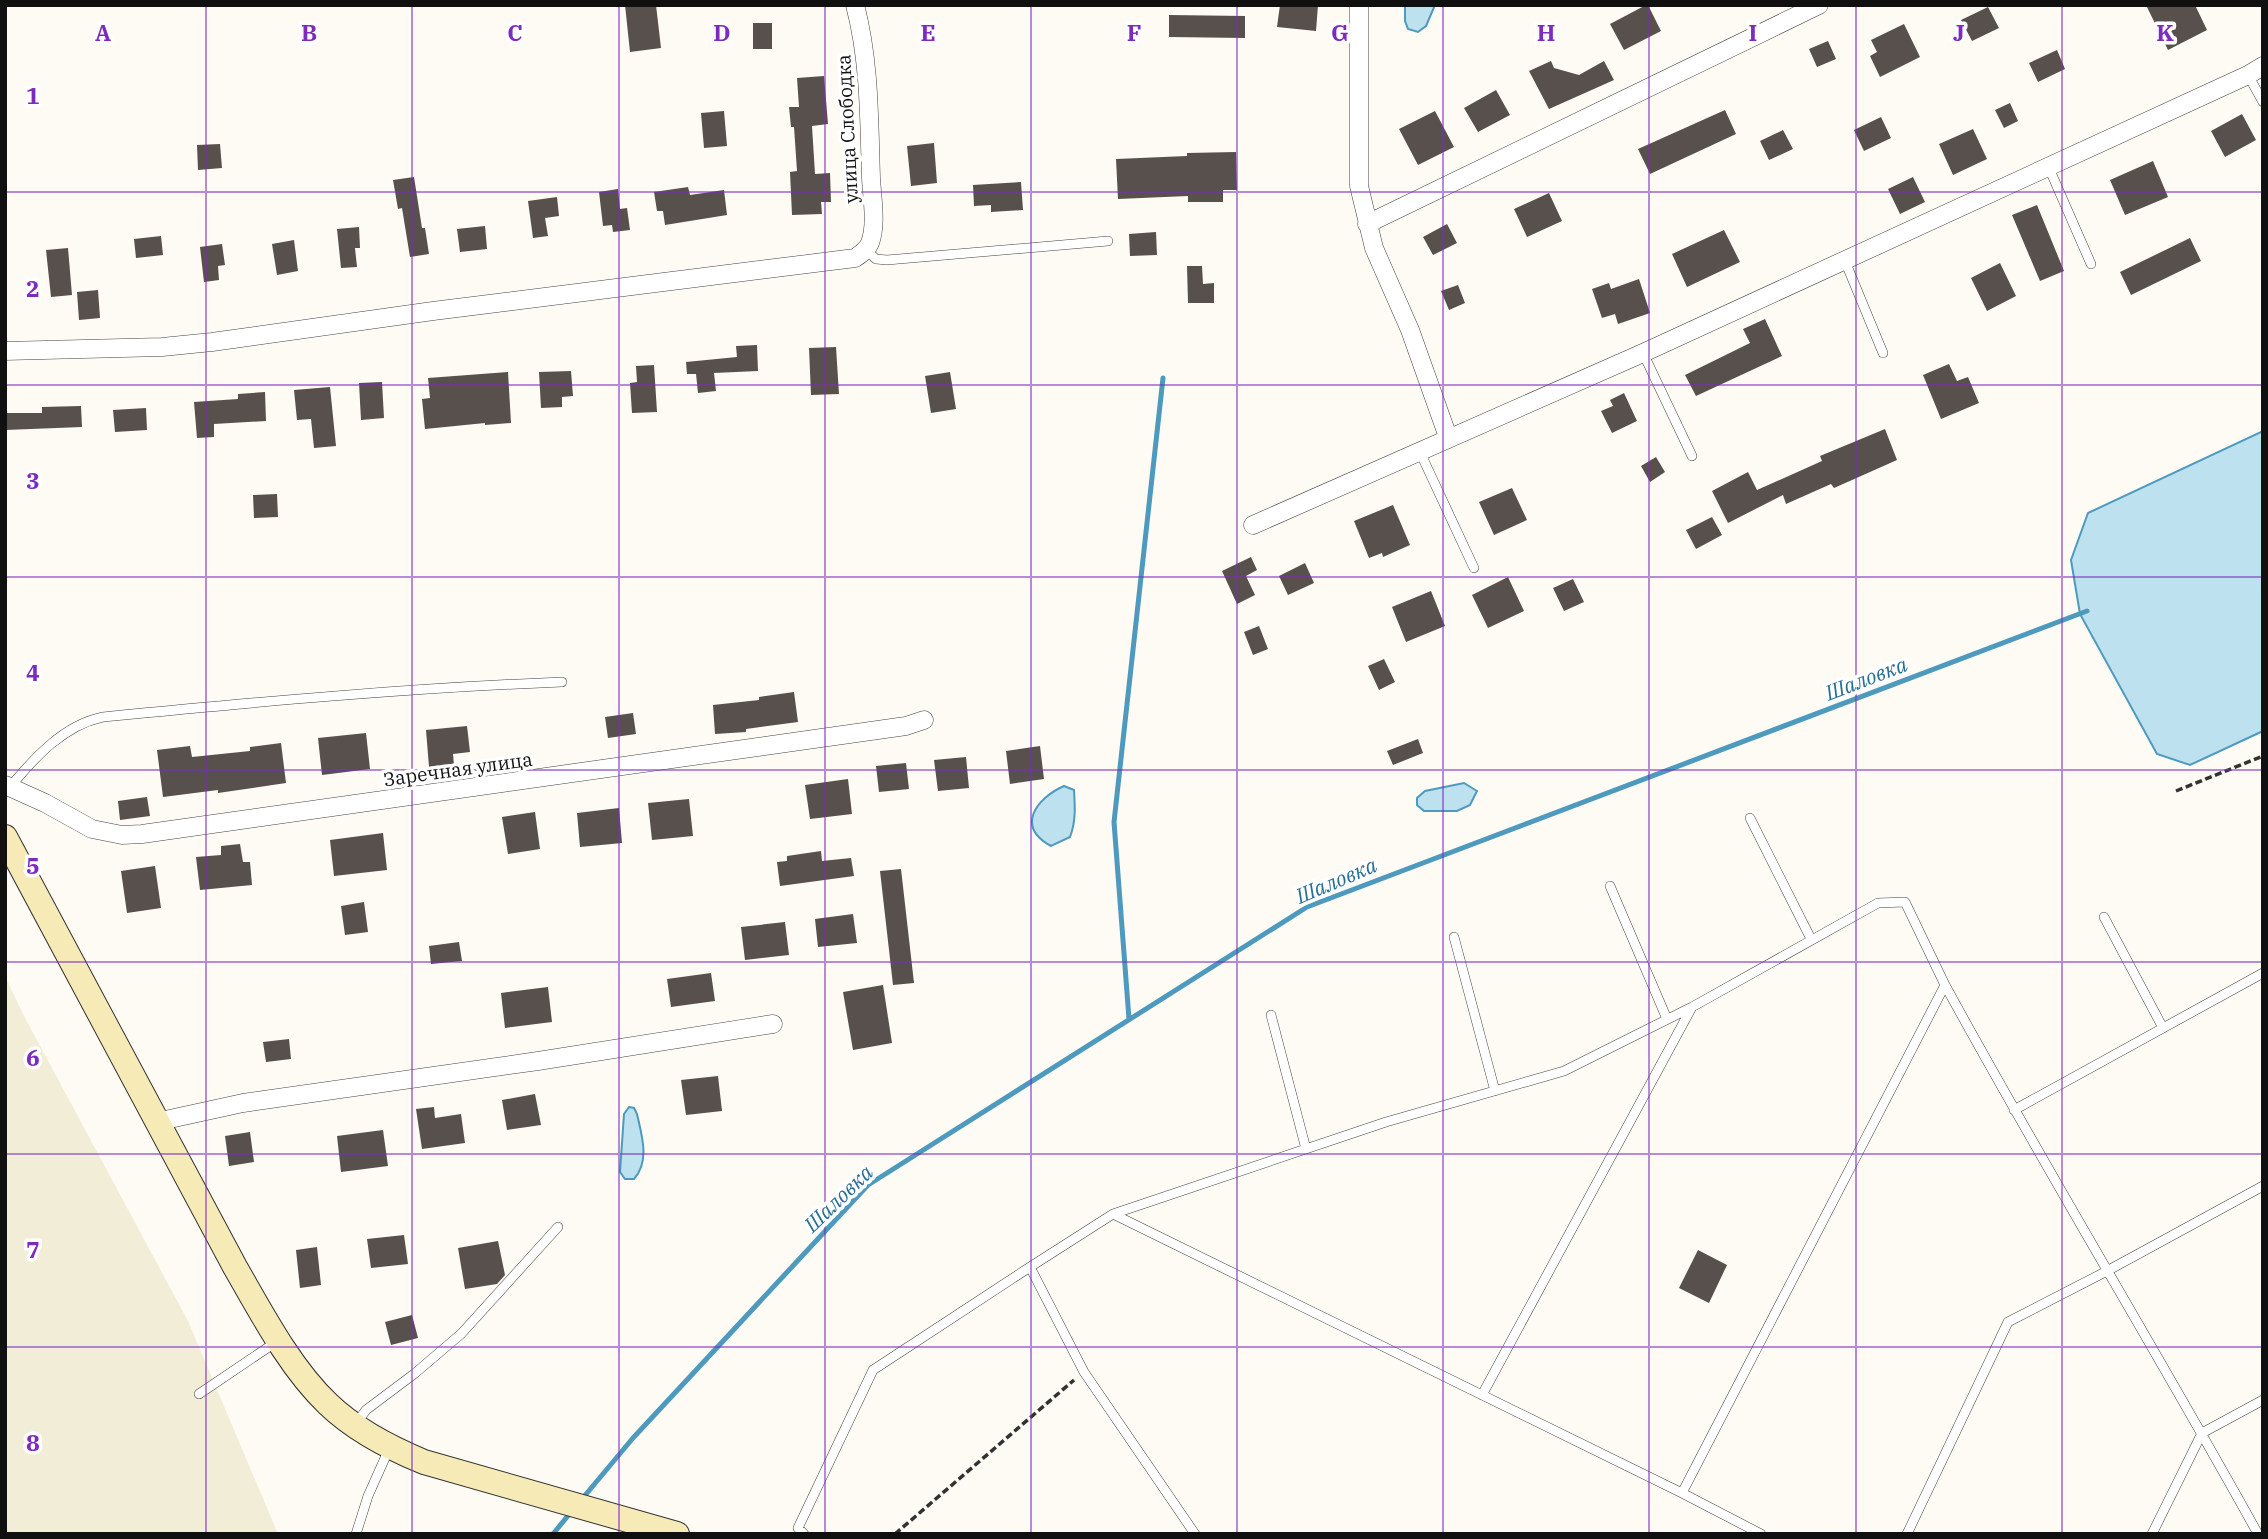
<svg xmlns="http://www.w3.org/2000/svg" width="2268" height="1539" font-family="'IBM Plex Serif',serif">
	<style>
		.farmland { fill: #f2edd6 }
		.water { fill: #bee1f0; stroke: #4d9abe; stroke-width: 2 }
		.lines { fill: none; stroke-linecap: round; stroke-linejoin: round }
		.stream { stroke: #4d9abe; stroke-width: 5 }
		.building { fill: #57504d }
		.lane-casing { stroke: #434343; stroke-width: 10 }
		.street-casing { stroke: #434343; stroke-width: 19 }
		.secondary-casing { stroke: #323232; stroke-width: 26 }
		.path { stroke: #323232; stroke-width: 3.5; stroke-dasharray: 7 3.5; stroke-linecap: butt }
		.lane { stroke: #fff; stroke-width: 9 }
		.street { stroke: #fff; stroke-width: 18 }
		.secondary { stroke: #f6eab7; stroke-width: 24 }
		.grid { fill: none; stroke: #7b2cbf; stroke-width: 2; stroke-opacity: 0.55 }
		.labels { text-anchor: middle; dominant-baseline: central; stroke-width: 7; stroke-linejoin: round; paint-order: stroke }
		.street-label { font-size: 19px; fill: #101010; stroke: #fff }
		.water-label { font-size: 21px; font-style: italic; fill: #276d94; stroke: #fff }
		.grid-label { font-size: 23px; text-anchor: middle; font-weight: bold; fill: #7b2cbf; stroke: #fff; stroke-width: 7; stroke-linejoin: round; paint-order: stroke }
	</style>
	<rect width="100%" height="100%" fill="#fefbf4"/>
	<!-- farmland -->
	<path class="farmland" d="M5,976l19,40 164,305 90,213h-273z"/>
	<!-- water -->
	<path class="water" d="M1405,5h30l-9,21 -8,6 -10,-3 -3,-8z
		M2263,431v300l-73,34 -33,-11 -77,-140 -9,-54 17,-47z
		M1464,783l13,8 -7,14 -13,6h-33l-7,-6v-7l8,-7z
		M1064,786l10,4c1,17 2,31 -4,47l-19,9c-35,-19 -16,-47 13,-60z
		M629,1107l5,1 3,6c5,22 13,47 -3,65h-9l-5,-7 4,-58z"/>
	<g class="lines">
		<!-- stream -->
		<path class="stream" d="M1129,1019l-15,-197 49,-444
			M582,1499l51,-61 235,-253 439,-278 780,-296
			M553,1534l18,-22"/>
	</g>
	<!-- building -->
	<path class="building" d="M625,5h31l5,43 -31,4z
		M1280,5h38l-2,26 -39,-4z
		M1646,5h2l13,26 -37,19 -14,-26z
		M2146,5h49l12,25 -39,20z
		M1988,7l11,21 -27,13 -11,-21z
		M1169,15l76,1v22l-76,-1z
		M753,23h19v26h-19z
		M1904,24l16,33 -40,20 -10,-21 7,-4 -6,-12z
		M1828,41l8,18 -19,8 -8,-18z
		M2057,50l8,19 -27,13 -9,-19z
		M1551,61l3,7 25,7 25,-14 10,19 -65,29 -20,-38z
		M824,76l4,48 -16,2 3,48 15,-1 1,29h-10l1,12 -30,1 -2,-43 7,-1 -3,-44h-3l-2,-20h10l-2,-29z
		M1496,90l14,25 -32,17 -14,-24z
		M2010,103l8,18 -14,7 -9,-18z
		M1725,110l11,24 -86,40 -12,-25z
		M724,111l3,35 -23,2 -3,-35z
		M1435,111l19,36 -36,18 -19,-36z
		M2242,114l14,26 -31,17 -14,-26z
		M1881,117l10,21 -27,13 -10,-21z
		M1973,129l14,30 -34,16 -14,-31z
		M1783,130l10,19 -24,11 -9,-19z
		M934,143l3,40 -26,3 -4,-40z
		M220,144l2,24 -24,2 -1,-25z
		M1236,152l1,38h-14v12h-35v-6l-70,3 -2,-40 71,-3v-3z
		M2153,161l15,36 -43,18 -15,-35z
		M414,177l8,51h3l4,26 -19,3 -8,-49 -4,1 -5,-29z
		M1913,177l12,25 -25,12 -12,-25z
		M1021,182l2,28 -32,2v-7l-17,1 -1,-21z
		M688,187l2,8 34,-5 3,25 -62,10 -2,-14h-6l-3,-19z
		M618,189l2,20 7,-1 3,22 -17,2 -1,-7 -9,1 -4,-34z
		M1549,193l13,28 -35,16 -13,-28z
		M557,197l2,19 -14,2 3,18 -15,2 -5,-37z
		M2037,205l27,66 -24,10 -28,-66z
		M1447,224l10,19 -24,12 -10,-18z
		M485,226l2,23 -27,3 -3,-23z
		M359,227l1,21h-5l2,19 -16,1 -4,-39z
		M1724,230l16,32 -53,25 -15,-33z
		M1156,232l1,23 -27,1 -1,-22z
		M161,236l2,19 -27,3 -2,-19z
		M2190,238l11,23 -70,34 -11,-23z
		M294,240l4,31 -21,4 -5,-31z
		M222,244l3,21 -7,1 1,14 -15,2 -4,-35z
		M68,248l4,47 -21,2 -5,-47z
		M2000,263l16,33 -29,15 -16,-33z
		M1187,266h15l1,18 11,-1v20h-26z
		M1639,279l11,34 -32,11 -3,-10 -13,4 -10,-29 17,-6 2,6z
		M1458,285l7,18 -16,7 -8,-19z
		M98,290l2,28 -21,2 -2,-28z
		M1765,319l17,37 -86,40 -11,-21 65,-32 -7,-14z
		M757,345l1,26 -44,2 2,18 -18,2 -2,-19h-9l-1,-12 51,-5 -1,-11z
		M836,347l3,47 -28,1 -2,-47z
		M1949,364l8,17 11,-4 11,26 -38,16 -18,-44z
		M654,365l3,47 -25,1 -2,-30 7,-1 -1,-16z
		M571,371l2,25 -11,1v10l-21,1 -2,-36z
		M508,372l3,51 -26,2v-2l-60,6 -3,-30 8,-1 -2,-20z
		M950,372l6,37 -25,4 -6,-37z
		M382,382l2,36 -23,2 -2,-37z
		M330,387l6,59 -22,2 -3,-29 -14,1 -3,-30z
		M265,392l1,29 -52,3v13l-17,1 -3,-36 44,-3v-5z
		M1624,393l13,28 -25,12 -11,-22 12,-5 -3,-6z
		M81,406l1,21 -77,3v-17h37v-6z
		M146,408l1,22 -32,2 -2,-22z
		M1885,429l12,31 -63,28 -3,-4 -45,20 -3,-9 -55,28 -16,-32 36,-19 9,18 65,-29 -2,-5z
		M1656,457l9,15 -15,10 -9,-16z
		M1512,488l15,32 -33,15 -15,-33z
		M277,494l1,23 -24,1 -1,-23z
		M1393,505l17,40 -27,12 -1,-4 -13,5 -15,-37z
		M1712,517l10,18 -26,14 -10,-19z
		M1251,557l6,13 -11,6 9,19 -18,9 -15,-33z
		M1305,563l9,20 -26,12 -9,-19z
		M1508,577l16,34 -36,17 -16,-33z
		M1573,579l11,23 -20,9 -11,-23z
		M1431,591l14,35 -39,16 -14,-35z
		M1259,626l9,23 -15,6 -9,-23z
		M1384,659l11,23 -16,8 -11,-24z
		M794,692l4,30 -52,7v3l-31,2 -2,-29 46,-5v-3z
		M633,713l3,21 -28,4 -3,-21z
		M467,726l3,26 -17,2 1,11 -25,2 -3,-37z
		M366,733l4,36 -48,6 -4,-37z
		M1418,739l5,14 -30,12 -6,-14z
		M281,743l5,40 -68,10v-3l-55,7 -6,-47 33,-4 2,11 58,-6v-4z
		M1040,746l4,33 -34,5 -4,-33z
		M966,757l3,31 -31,3 -4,-31z
		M906,763l3,26 -30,3 -3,-26z
		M848,779l4,35 -42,5 -5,-34z
		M147,797l3,19 -30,4 -2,-19z
		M689,799l4,37 -41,4 -4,-37z
		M619,808l3,35 -42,4 -3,-34z
		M535,812l5,37 -32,5 -6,-37z
		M383,833l4,37 -53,6 -4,-36z
		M240,844l3,18h7l2,23 -52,5 -4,-33 25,-2v-9z
		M821,851l1,10 29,-3 3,18 -74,10 -3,-24 10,-1v-5z
		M155,866l6,42 -34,5 -6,-42z
		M901,869l13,114 -21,2 -13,-114z
		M364,902l4,30 -23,3 -4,-29z
		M853,914l4,29 -39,4 -3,-28z
		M785,922l4,33 -44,5 -4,-33z
		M459,942l3,19 -31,3 -2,-18z
		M711,973l4,28 -44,6 -4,-28z
		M883,985l9,58 -39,7 -10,-58z
		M548,987l4,35 -47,6 -4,-35z
		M289,1039l2,20 -25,3 -3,-20z
		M718,1076l4,35 -36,4 -5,-35z
		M535,1094l6,31 -34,5 -5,-30z
		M434,1107l1,11 26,-4 4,29 -43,6 -6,-40z
		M383,1130l5,36 -47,6 -4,-36z
		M250,1132l4,30 -25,4 -4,-30z
		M404,1235l4,29 -37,4 -4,-29z
		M498,1241l7,34 -8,9 -32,5 -7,-41z
		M317,1247l4,38 -21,3 -4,-38z
		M1698,1250l29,15 -18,38 -30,-15z
		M412,1315l6,23 -27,7 -6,-23z"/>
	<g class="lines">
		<defs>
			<path id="lane" d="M2248,75l15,27
				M2049,168l42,96
				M866,250l10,9 11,1 221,-19
				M1845,261l38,92
				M1643,353l49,103
				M1419,450l55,118
				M10,787c25,-30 54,-62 93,-70 153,-15 306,-29 459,-35
				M1750,818l61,121
				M1610,886l57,133
				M2104,917l59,111
				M1454,937l41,154
				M1271,1015l35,134
				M2014,1110l249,-137
				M1113,1214l273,-92 178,-51 128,-64 186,-104 27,-1 40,83
				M199,1394l77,-52
				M1482,1395l210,-388
				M355,1425l11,-15 48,-36 47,-40 97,-107
				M356,1534l12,-38 21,-47
				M804,1534l-6,-6 75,-158 157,-103
				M1195,1534l-111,-162 -54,-105 83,-53 569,279
				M1761,1534l-79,-41 263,-508c101,185 211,365 313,549
				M1907,1534l101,-212 99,-51 156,-85
				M2152,1534l50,-101 61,-33"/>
			<path id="street" d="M1359,5v181l15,62 36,82 38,107
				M1367,224l452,-219
				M5,351l157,-4 50,-5 221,-31 422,-53c6,-4 12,-8 15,-15 7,-19 2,-45 1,-65 -2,-58 -1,-116 -16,-173
				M1253,525l390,-172 605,-278 15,-9
				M5,785l40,18 47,26 30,6 20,-1 764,-108 18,-6
				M156,1122l87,-19 295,-42 235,-37"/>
			<path id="secondary" d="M5,837l230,430c26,45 55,101 93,137 27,26 62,44 96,58l253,72"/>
		</defs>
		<!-- lane casing -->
		<use href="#lane" class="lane-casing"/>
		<!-- street casing -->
		<use href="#street" class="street-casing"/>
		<!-- secondary casing -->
		<use href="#secondary" class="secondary-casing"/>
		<!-- path -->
		<path class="path" d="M2176,791l87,-35
			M895,1534l179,-154"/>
		<!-- lane -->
		<use href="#lane" class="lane"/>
		<!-- street -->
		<use href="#street" class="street"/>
		<!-- secondary -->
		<use href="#secondary" class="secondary"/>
	</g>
	<!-- grid -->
	<path class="grid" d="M206,5v1529M412,5v1529M619,5v1529M825,5v1529M1031,5v1529M1237,5v1529M1443,5v1529M1649,5v1529M1856,5v1529M2062,5v1529M5,192h2258M5,385h2258M5,577h2258M5,770h2258M5,962h2258M5,1154h2258M5,1347h2258"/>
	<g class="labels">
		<!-- street labels -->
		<g class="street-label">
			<text transform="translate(847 129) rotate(-93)">улица Слободка</text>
			<text transform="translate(458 769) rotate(-8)">Заречная улица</text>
		</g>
		<!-- water labels -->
		<g class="water-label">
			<text transform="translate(1866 678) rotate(-21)">Шаловка</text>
			<text transform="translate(1336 880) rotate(-23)">Шаловка</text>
			<text transform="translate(838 1198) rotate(-44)">Шаловка</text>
		</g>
	</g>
	<g class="grid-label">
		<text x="103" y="41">A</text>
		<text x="309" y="41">B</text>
		<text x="515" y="41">C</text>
		<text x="722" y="41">D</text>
		<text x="928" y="41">E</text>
		<text x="1134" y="41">F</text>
		<text x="1340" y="41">G</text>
		<text x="1546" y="41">H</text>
		<text x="1753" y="41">I</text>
		<text x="1959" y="41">J</text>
		<text x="2165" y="41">K</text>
		<text x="33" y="104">1</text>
		<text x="33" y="297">2</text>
		<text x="33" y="489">3</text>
		<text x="33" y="681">4</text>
		<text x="33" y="874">5</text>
		<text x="33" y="1066">6</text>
		<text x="33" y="1258">7</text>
		<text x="33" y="1451">8</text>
	</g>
	<!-- border -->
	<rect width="2268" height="1539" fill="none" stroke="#101010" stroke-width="14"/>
</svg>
